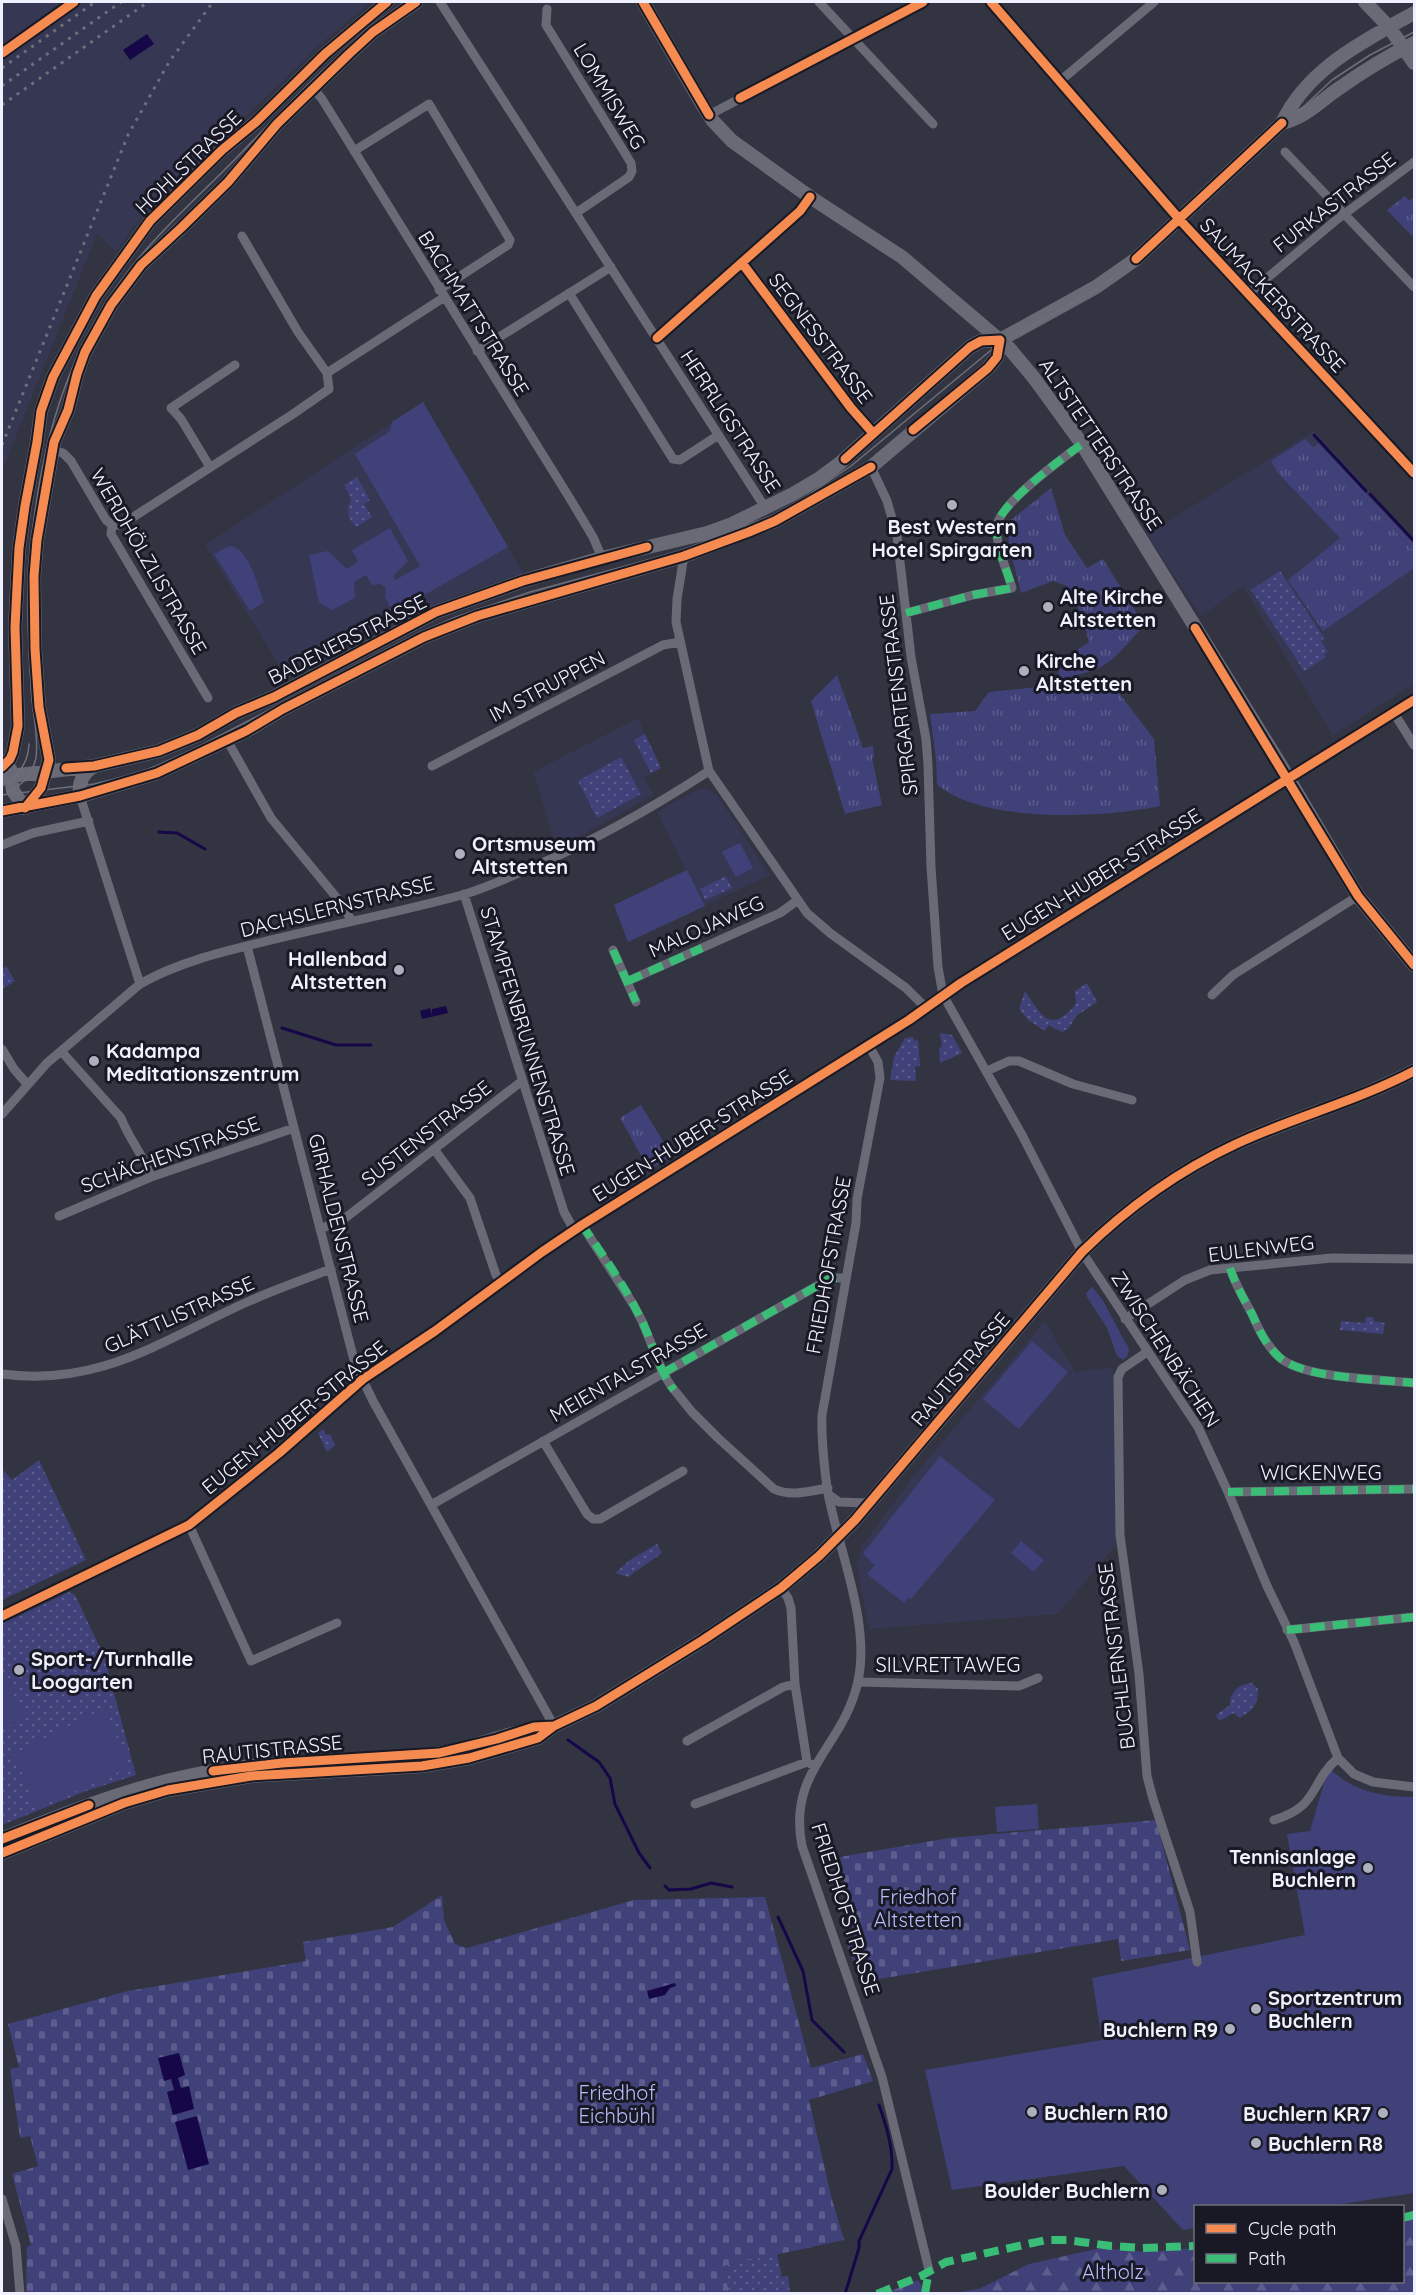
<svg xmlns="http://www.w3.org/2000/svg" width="1416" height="2295" font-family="Quicksand,sans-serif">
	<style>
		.built { fill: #353753 }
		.grass { fill: url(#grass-tufts) }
		.forest { fill: url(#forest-firs) }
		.cemetery { fill: url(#cemetery-stones) }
		.park { fill: url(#park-dots) }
		.garden { fill: #404179 }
		.water { fill: #160748 }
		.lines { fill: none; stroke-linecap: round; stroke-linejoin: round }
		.stream { stroke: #160748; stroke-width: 3 }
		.street { stroke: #696a75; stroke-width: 9 }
		.secondary { stroke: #696a75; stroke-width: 14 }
		.tram { stroke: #6e6f79; stroke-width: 1.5 }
		.rail { stroke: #6e6f79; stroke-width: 3; stroke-dasharray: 3 6; stroke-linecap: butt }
		.quiet { stroke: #3abd76; stroke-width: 8; stroke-dasharray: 15 8; stroke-linecap: butt }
		.cycleway-casing { stroke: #181924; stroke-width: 13 }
		.cycleway { stroke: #f68b52; stroke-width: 9 }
		.poi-dot { fill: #adafbc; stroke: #181924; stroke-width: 2 }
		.labels { text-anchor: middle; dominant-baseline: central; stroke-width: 6; stroke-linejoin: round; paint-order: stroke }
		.street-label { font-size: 20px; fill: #eff1fe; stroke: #181924 }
		.poi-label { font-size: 20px; font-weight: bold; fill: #eff1fe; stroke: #181924; text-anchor: start }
		.park-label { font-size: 20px; fill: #b9befd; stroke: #181924 }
	</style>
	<defs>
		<pattern id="grass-tufts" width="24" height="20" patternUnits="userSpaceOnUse" patternTransform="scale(1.5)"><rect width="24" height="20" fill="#404179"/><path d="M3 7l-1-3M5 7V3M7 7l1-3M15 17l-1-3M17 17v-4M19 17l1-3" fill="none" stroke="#5c5d8d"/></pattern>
		<pattern id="forest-firs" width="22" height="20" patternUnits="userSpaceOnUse" patternTransform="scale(1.5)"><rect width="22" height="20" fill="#404179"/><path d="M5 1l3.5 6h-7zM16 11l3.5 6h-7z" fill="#5c5d8d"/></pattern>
		<pattern id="cemetery-stones" width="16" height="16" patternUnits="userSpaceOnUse" patternTransform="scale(1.5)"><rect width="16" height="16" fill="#404179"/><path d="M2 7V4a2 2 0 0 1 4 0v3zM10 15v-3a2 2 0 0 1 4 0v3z" fill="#5c5d8d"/></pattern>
		<pattern id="park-dots" width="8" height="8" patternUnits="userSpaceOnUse" patternTransform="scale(1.5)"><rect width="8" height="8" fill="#404179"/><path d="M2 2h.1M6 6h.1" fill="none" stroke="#5c5d8d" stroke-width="1.8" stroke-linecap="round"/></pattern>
	</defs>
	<rect width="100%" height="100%" fill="#333442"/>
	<!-- built -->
	<path class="built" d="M2,2h369l-46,38 -179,173 -15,17 -15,22 -19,-18 -95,237z
		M423,402l100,171 -73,25 -40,18 -123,62 -82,-133z
		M1314,431l100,108v145l-81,51 -90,-148 -42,29 -54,-81 83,-53 5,-2z
		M638,718l23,50 -17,9 10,18 -97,54 -24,-77z
		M698,789h10l9,6 53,80 -142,67 -14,-37 72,-35 -29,-58z
		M1045,1321l30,51 37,-5 2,11 3,166 -59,70 -189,15 -12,-63 5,-20 54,-73z"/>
	<!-- grass -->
	<path class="grass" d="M1405,196l4,5 5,-4v41l-27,-28z
		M1305,439l8,8 2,-1 99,105v17l-91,63 -35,-51 52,-42 -62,-65 -7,-12z
		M1051,488l14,47 22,33 16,-9 42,67c-10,8 -17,18 -26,27 -16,17 -39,22 -60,26l-1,-16 31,-21 -6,-23 -16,-33 -14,-5 -32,12 -12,-48 -1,-19 3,-6z
		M837,675l26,73 10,-2 1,11 -2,1 10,47 -37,9 -34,-113z
		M1109,680l45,59 6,67c-55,12 -179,18 -223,-22l-1,-26 -6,-44 45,-3 14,-19z
		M641,1105l31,51 -23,14 -29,-52z"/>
	<!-- forest -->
	<path class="forest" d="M1414,2219v74h-460l25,-4 50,-25 72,-16 44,4 50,-4 1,34h206l1,-61z
		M918,2280l9,13h-41z"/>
	<!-- cemetery -->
	<path class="cemetery" d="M1156,1820l34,130 -69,11 -3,-22 -257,43 -14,-37 8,-3 -15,-85 109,-19z
		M442,1895l2,25 11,24 12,4 167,-48 131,-3 46,171 52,-14 10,27 -64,19 22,96 13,44 -120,26 5,27h-703l1,-46 4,-2 -19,-71 26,-8 -8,-30 -10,2 -10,-69 9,-2 -11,-43 120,-33 178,-30 -3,-19 90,-15z"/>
	<!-- park -->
	<path class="park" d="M357,477l13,23 -6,4 8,13 -16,10c-10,-11 -9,-16 -5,-29l-7,-13z
		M1280,571l44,67 -3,3 7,11 -4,2 2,3 -22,14 -53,-81z
		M645,734l16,34 -10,5 -17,-33z
		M621,757l20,37 -44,24 -19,-37z
		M726,876l6,12 -27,12 -5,-11z
		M6,966l9,15 -13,8v-20z
		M1087,983l10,19 -21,14 -7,12 -7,4 -14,-7 -3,6 -17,-11 -9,-11 6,-18c17,25 25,44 51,13l-1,-13z
		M940,1033l12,2 10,18 -22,10 -1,-15 3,-1z
		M913,1037l1,4 4,-1 2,26 -5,1 1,14 -26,-1 4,-23 11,-19z
		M1366,1317h7l1,4 11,2 -2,11 -43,-4 1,-9 24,2z
		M323,1429l3,6 4,-1 5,11 -8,7 -9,-19z
		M39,1460l47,100 -84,40v-131l10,11z
		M657,1544l5,9 -34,24 -13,-4 15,-13z
		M69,1592l6,3 29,61 32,119 -50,16 -84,34v-201z
		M1252,1683l6,6c0,16 -5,21 -18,29l-6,-5 -15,8 -3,-6 14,-10c0,-14 9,-21 22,-22z
		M777,2254l5,23 6,-1 2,17h-61l-5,-27z"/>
	<!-- garden -->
	<path class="garden" d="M423,402l85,145 -106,61 -12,-2 -5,-9 1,-9 -5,-4 -9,1 -6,-10 -12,7 1,16 -23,12 -13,-7 -10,-48 19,-4 19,18 11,-8 -6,-11 38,-22 18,33 -15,15 2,4 25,-14 -65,-112 35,-23 2,-9z
		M1318,443l96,101v7l-99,-105z
		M230,546c19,2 27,39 34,56l-14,9 -36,-57z
		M740,843l13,25 -17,9 -14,-25z
		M687,870l18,36 -77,36 -14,-37z
		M1092,1287l10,12 27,50 -2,8 -4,3 -6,-4 -10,-28 -20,-31 -1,-4z
		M1032,1341l36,31 -49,57 -36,-30z
		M940,1456l55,44 -84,99 -2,-2 -5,6 -37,-29 8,-9 -11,-10v-3z
		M1021,1541l23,19 -10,12 -23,-19z
		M4,1676l21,42 -23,11v-52z
		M104,1708l26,59 -93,41 -23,-54z
		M1331,1770c24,22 52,27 83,27v396l-86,13h-132l-1,22 -12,2 -59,-64 -172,24 -27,-120 177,-30 -10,-62 213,-43 -18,-101 23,-3 16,-55z
		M1037,1804l2,25 -42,3 -2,-25z"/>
	<!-- water -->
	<path class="water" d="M147,34l7,10 -24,16 -7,-10z
		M446,1006l2,7 -26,6 -2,-8 10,-3 2,7v-6z
		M675,1983l1,3 -6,2 -5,7 -16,4 -2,-8z
		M179,2053l6,22 -7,3 3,10 8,-2 5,23 -21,6 -6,-23 7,-2 -3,-11 -7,2 -6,-23z
		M197,2116l12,48 -21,6 -13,-48z"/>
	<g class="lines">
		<!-- stream -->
		<path class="stream" d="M1314,435l52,56
			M1370,494l44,47
			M159,832l18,1 28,16
			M282,1028l54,17h35
			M568,1740l31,22 11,16 5,26 24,49 11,15
			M665,1886l4,4 22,-1 20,-6 21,4
			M778,1917l25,54 9,49 32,32
			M845,2294l14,-46v-7l33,-72c1,-20 -6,-45 -13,-64"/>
		<!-- street -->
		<path class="street" d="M440,2l326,507
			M819,2l114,122
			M991,2l189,218 234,253
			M547,9l-1,16 85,138 1,8 -3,6 -53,36
			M2,53l72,-51
			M1060,81l94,-79
			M313,88l9,11 247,398 24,40 9,21
			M709,115l214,-113
			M354,151l75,-47 81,136 -2,5 -69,45
			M1285,152l129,135
			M742,263l109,145 22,25
			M569,293l104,166 7,1 37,-24
			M1248,294l87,-73 79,-59
			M657,338l143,-127 10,-14
			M477,351l134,-84
			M327,373l116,-75
			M52,450l11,3 8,8 35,59 6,5
			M210,467l-29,-48 -10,-11 64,-43
			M871,467l16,34 10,35 14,121 15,82 2,25 3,103 7,100 5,28 79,140 60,117 116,175 30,65 39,94 27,56 44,116 16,16 19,8 41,5
			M112,525h9l172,-111 36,-25 -2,-16 -29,-41 -56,-96
			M112,525l-1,9 97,164
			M684,556l-7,43 -1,23 33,149 3,4 95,138 23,20 76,55 20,20
			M906,613l67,-18 39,-7c-5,-19 -17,-42 -15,-62 2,-22 66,-68 85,-82
			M1394,713l20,32
			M227,740l44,78 70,85 11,18
			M432,766l231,-121 17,-3
			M80,796l60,188
			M2,845l31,-12 56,-12
			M464,894l100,318 10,18
			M247,946l108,418 18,37 181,325
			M613,950l23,52
			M628,981l152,-68 18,-13
			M1212,995l21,-20 125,-79
			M869,1046l9,16 2,16 -23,121 -1,24 -34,192c-1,24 2,49 5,73 10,59 44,133 31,193 -14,66 -71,89 -56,165l80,231 47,193
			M2,1049l12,20 13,15
			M61,1051l60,67c8,21 23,38 30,59
			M987,1071l22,-10h10l54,23 59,16
			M2,1114l45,-51 93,-79c37,-21 78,-31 119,-41 68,-17 137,-30 203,-48 24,-7 46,-17 68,-27 63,-26 122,-60 179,-97
			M434,1149l36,49 26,77 5,7
			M59,1216l92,-39 143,-49
			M582,1225l51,79 9,17 21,52 8,13 21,26 26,26 56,51c17,8 36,2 54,-1
			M320,1229l24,-10 178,-138
			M1230,1268c5,16 14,31 22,46 7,16 14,31 27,43 24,22 101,22 135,26
			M1125,1319l60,-39 25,-10 122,-12 82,1
			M1147,1352l-25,17 -4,8 2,158 19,139 8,102 6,23 37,113 7,50
			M2,1374c97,13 159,-33 243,-71 28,-13 57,-23 86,-34
			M543,1441l44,73 6,5h7l83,-48
			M1228,1492l186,-3
			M829,1495l10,7 30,1
			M431,1505l400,-227h14
			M189,1525l62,136 86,-38
			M781,1588l7,10 3,10 4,76 12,78 8,4
			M2,1616l187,-91 90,-72 84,-74 72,-48 107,-79 40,-27 327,-205 52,-37 453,-283
			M1287,1630l127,-13
			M858,1682l161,4 19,-8
			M687,1741l96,-54 12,-3
			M695,1804l112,-42
			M1274,1820c46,-14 35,-37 64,-62
			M2,2199l14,47 4,48"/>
		<!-- secondary -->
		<path class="secondary" d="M643,2l59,102 11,17 19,20 78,56 92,60 107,91 25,30 48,66 198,320 78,132 56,69
			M1365,2l24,25 25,36
			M1282,123c24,-6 37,-21 56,-34 24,-17 50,-33 76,-46
			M2,767l8,-8 3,-7 5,-26 -3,-99 4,-79 6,-42 12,-64 4,-31 12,-34 43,-81 54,-75 72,-71 34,-28 69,-68 62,-52
			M10,769l3,22 12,17
			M2,777l92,-11 65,-15 39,-16 38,-22 38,-16 162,-85 87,-31 79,-23 105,-25 25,-9 61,-30 27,-16 19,-14 131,-117 11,-6 19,-1 96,-53 40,-28 146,-136c26,-55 82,-82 132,-110
			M80,796c-2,-14 3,-23 14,-30
			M25,808l16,-20 8,-28 -10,-53 -4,-58 -1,-73 3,-36 17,-98 14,-32 9,-36 8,-22 26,-47 30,-40 40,-37 47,-46 49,-58 72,-70 24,-22 43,-30
			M2,811l78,-15 77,-23 89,-42 37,-22 141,-72 53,-21 207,-60 91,-35 96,-54 117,-99 9,-11 3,-17
			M2,1839c75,-31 152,-61 233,-71 67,-9 134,-6 200,-14 40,-5 78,-25 119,-28
			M2,1853l122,-50 44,-13 83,-14 171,-10 47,-8 69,-20 16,-12 42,-20 107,-66 78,-52 38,-32 36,-36 227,-268c45,-44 96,-81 154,-108 58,-27 121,-43 178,-73"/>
		<!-- tram -->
		<path class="tram" d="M2,786c16,-9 26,-23 27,-42
			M7,792c15,-6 25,-18 29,-34 3,-23 -4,-48 -5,-72 -3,-50 -5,-99 1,-149 10,-100 40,-200 106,-278 32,-39 70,-71 104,-107 51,-53 103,-108 163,-150
			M2,795l92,-11 46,-11 52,-23 207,-107 57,-26 74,-25 166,-45 56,-21 41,-21 58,-39 145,-120 101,-57 33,-23 38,-32 164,-154 38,-25 44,-23"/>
		<!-- rail -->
		<path class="rail" d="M2,68l93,-66
			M2,86l119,-84
			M2,105l146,-103
			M2,445l126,-310 41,-73 44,-60"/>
		<!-- quiet -->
		<path class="quiet" d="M906,613l67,-18 39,-7c-5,-19 -17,-42 -15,-62 2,-22 66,-68 85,-82
			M613,950l23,52
			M628,981l74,-33
			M582,1225c21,30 43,61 59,94 12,24 17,50 33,71
			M1230,1268c5,16 14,31 22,46 7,16 14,31 27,43 24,22 101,22 135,26
			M663,1373l168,-95h14
			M1228,1492l186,-3
			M1287,1630l127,-13
			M1402,2218l12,-3
			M877,2294l44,-18 25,-14 100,-22h21l44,6 31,2 54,-2
			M925,2294l4,-24"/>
		<defs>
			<path id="cycleway" d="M643,2l66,113
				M991,2l189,218 234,253
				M2,53l72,-51
				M740,98l183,-96
				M1136,259l146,-136
				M742,263l109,145 22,25
				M657,338l143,-127 10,-14
				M913,430l75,-62 9,-11 3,-17
				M845,459l125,-112 11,-6 19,-1
				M1195,628l163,268 56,69
				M2,767l8,-8 3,-7 5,-26 -3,-99 4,-79 6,-42 12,-64 4,-31 12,-34 43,-81 54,-75 72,-71 34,-28 69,-68 62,-52
				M66,768l28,-2 65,-15 39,-16 38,-22 38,-16 162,-85 87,-31 124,-34
				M25,808l16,-20 8,-28 -10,-53 -4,-58 -1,-73 3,-36 17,-98 14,-32 9,-36 8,-22 26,-47 30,-40 40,-37 47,-46 49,-58 72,-70 24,-22 43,-30
				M2,811l78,-15 77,-23 89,-42 37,-22 141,-72 53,-21 207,-60 65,-24 26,-11 96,-54
				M2,1616l187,-91 90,-72 84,-74 72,-48 107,-79 40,-27 327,-205 52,-37 453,-283
				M213,1771l69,-8 157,-10 58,-14 37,-12 20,-1
				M2,1839l87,-34
				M2,1853l122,-50 44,-13 83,-14 171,-10 47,-8 69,-20 16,-12 42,-20 107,-66 78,-52 38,-32 36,-36 227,-268c45,-44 96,-81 154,-108 58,-27 121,-43 178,-73"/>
		</defs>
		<!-- cycleway casing -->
		<use href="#cycleway" class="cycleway-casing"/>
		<!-- cycleway -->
		<use href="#cycleway" class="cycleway"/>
	</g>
	<!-- markers -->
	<g class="poi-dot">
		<circle cx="952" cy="505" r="6"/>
		<circle cx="1048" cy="607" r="6"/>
		<circle cx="1024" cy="671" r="6"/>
		<circle cx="460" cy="854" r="6"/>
		<circle cx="399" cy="970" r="6"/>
		<circle cx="94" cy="1061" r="6"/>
		<circle cx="19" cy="1670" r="6"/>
		<circle cx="1368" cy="1868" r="6"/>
		<circle cx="1256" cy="2009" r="6"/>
		<circle cx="1230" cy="2029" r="6"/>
		<circle cx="1032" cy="2112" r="6"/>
		<circle cx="1383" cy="2113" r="6"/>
		<circle cx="1256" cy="2143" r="6"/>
		<circle cx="1162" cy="2190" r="6"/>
	</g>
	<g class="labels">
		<!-- street labels -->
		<g class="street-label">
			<text transform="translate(610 96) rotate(59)">LOMMISWEG</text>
			<text transform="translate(188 162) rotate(-44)">HOHLSTRASSE</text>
			<text transform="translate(1334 202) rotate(-38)">FURKASTRASSE</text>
			<text transform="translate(1273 295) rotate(47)">SAUMACKERSTRASSE</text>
			<text transform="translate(474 313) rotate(58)">BACHMATTSTRASSE</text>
			<text transform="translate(821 338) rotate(53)">SEGNESSTRASSE</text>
			<text transform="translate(731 421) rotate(57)">HERRLIGSTRASSE</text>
			<text transform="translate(1101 444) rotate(56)">ALTSTETTERSTRASSE</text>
			<text transform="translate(149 561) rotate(60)">WERDHÖLZLISTRASSE</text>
			<text transform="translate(347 639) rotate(-27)">BADENERSTRASSE</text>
			<text transform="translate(547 686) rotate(-28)">IM STRUPPEN</text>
			<text transform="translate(898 695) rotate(-97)">SPIRGARTENSTRASSE</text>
			<text transform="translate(1101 874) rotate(-32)">EUGEN-HUBER-STRASSE</text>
			<text transform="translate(337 906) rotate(-14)">DACHSLERNSTRASSE</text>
			<text transform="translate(706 926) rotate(-24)">MALOJAWEG</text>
			<text transform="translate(528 1041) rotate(73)">STAMPFENBRUNNENSTRASSE</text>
			<text transform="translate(426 1133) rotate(-38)">SUSTENSTRASSE</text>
			<text transform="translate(692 1135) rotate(-32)">EUGEN-HUBER-STRASSE</text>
			<text transform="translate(170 1154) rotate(-20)">SCHÄCHENSTRASSE</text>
			<text transform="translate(339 1228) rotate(76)">GIRHALDENSTRASSE</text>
			<text transform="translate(1261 1248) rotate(-7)">EULENWEG</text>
			<text transform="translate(828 1265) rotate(-80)">FRIEDHOFSTRASSE</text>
			<text transform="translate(179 1314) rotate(-24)">GLÄTTLISTRASSE</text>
			<text transform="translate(1166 1349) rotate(57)">ZWISCHENBÄCHEN</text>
			<text transform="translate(960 1369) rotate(-50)">RAUTISTRASSE</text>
			<text transform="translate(628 1372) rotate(-30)">MEIENTALSTRASSE</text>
			<text transform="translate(294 1417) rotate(-39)">EUGEN-HUBER-STRASSE</text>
			<text x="1321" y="1472">WICKENWEG</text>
			<text transform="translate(1116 1656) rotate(-97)">BUCHLERNSTRASSE</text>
			<text x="948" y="1664">SILVRETTAWEG</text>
			<text transform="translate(272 1749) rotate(-6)">RAUTISTRASSE</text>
			<text transform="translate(846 1909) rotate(72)">FRIEDHOFSTRASSE</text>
		</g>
		<!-- poi labels -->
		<g class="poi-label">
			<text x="952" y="526" text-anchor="middle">Best Western<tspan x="952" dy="23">Hotel Spirgarten</tspan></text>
			<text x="1060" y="596">Alte Kirche<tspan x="1060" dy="23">Altstetten</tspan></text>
			<text x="1036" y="660">Kirche<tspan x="1036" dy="23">Altstetten</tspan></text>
			<text x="472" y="843">Ortsmuseum<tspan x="472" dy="23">Altstetten</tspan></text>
			<text x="387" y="958" text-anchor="end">Hallenbad<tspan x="387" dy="23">Altstetten</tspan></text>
			<text x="106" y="1050">Kadampa<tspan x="106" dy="23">Meditationszentrum</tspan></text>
			<text x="31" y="1658">Sport-/Turnhalle<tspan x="31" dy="23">Loogarten</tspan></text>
			<text x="1356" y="1856" text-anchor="end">Tennisanlage<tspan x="1356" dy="23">Buchlern</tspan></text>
			<text x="1268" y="1997">Sportzentrum<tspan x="1268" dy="23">Buchlern</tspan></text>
			<text x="1218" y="2029" text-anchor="end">Buchlern R9</text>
			<text x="1044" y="2112">Buchlern R10</text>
			<text x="1371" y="2113" text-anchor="end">Buchlern KR7</text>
			<text x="1268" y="2143">Buchlern R8</text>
			<text x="1150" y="2190" text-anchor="end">Boulder Buchlern</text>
		</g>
		<!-- park labels -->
		<g class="park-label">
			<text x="918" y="1896">Friedhof<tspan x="918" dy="23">Altstetten</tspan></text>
			<text x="617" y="2092">Friedhof<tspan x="617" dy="23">Eichbühl</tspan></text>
			<text x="1113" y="2271">Altholz</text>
		</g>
	</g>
	<!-- border -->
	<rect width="1416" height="2295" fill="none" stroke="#eff1fe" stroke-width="6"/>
	<!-- legend -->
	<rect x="1194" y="2205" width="210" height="78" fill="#181924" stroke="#6e6f7b" stroke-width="1.5"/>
	<rect x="1206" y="2224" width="30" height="9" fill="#f68b52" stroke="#6e6f7b" stroke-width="1.5"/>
	<text x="1248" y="2235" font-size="18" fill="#eff1fe">Cycle path</text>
	<rect x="1206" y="2254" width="30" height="9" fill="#3abd76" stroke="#6e6f7b" stroke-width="1.5"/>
	<text x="1248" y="2265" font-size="18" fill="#eff1fe">Path</text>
</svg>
